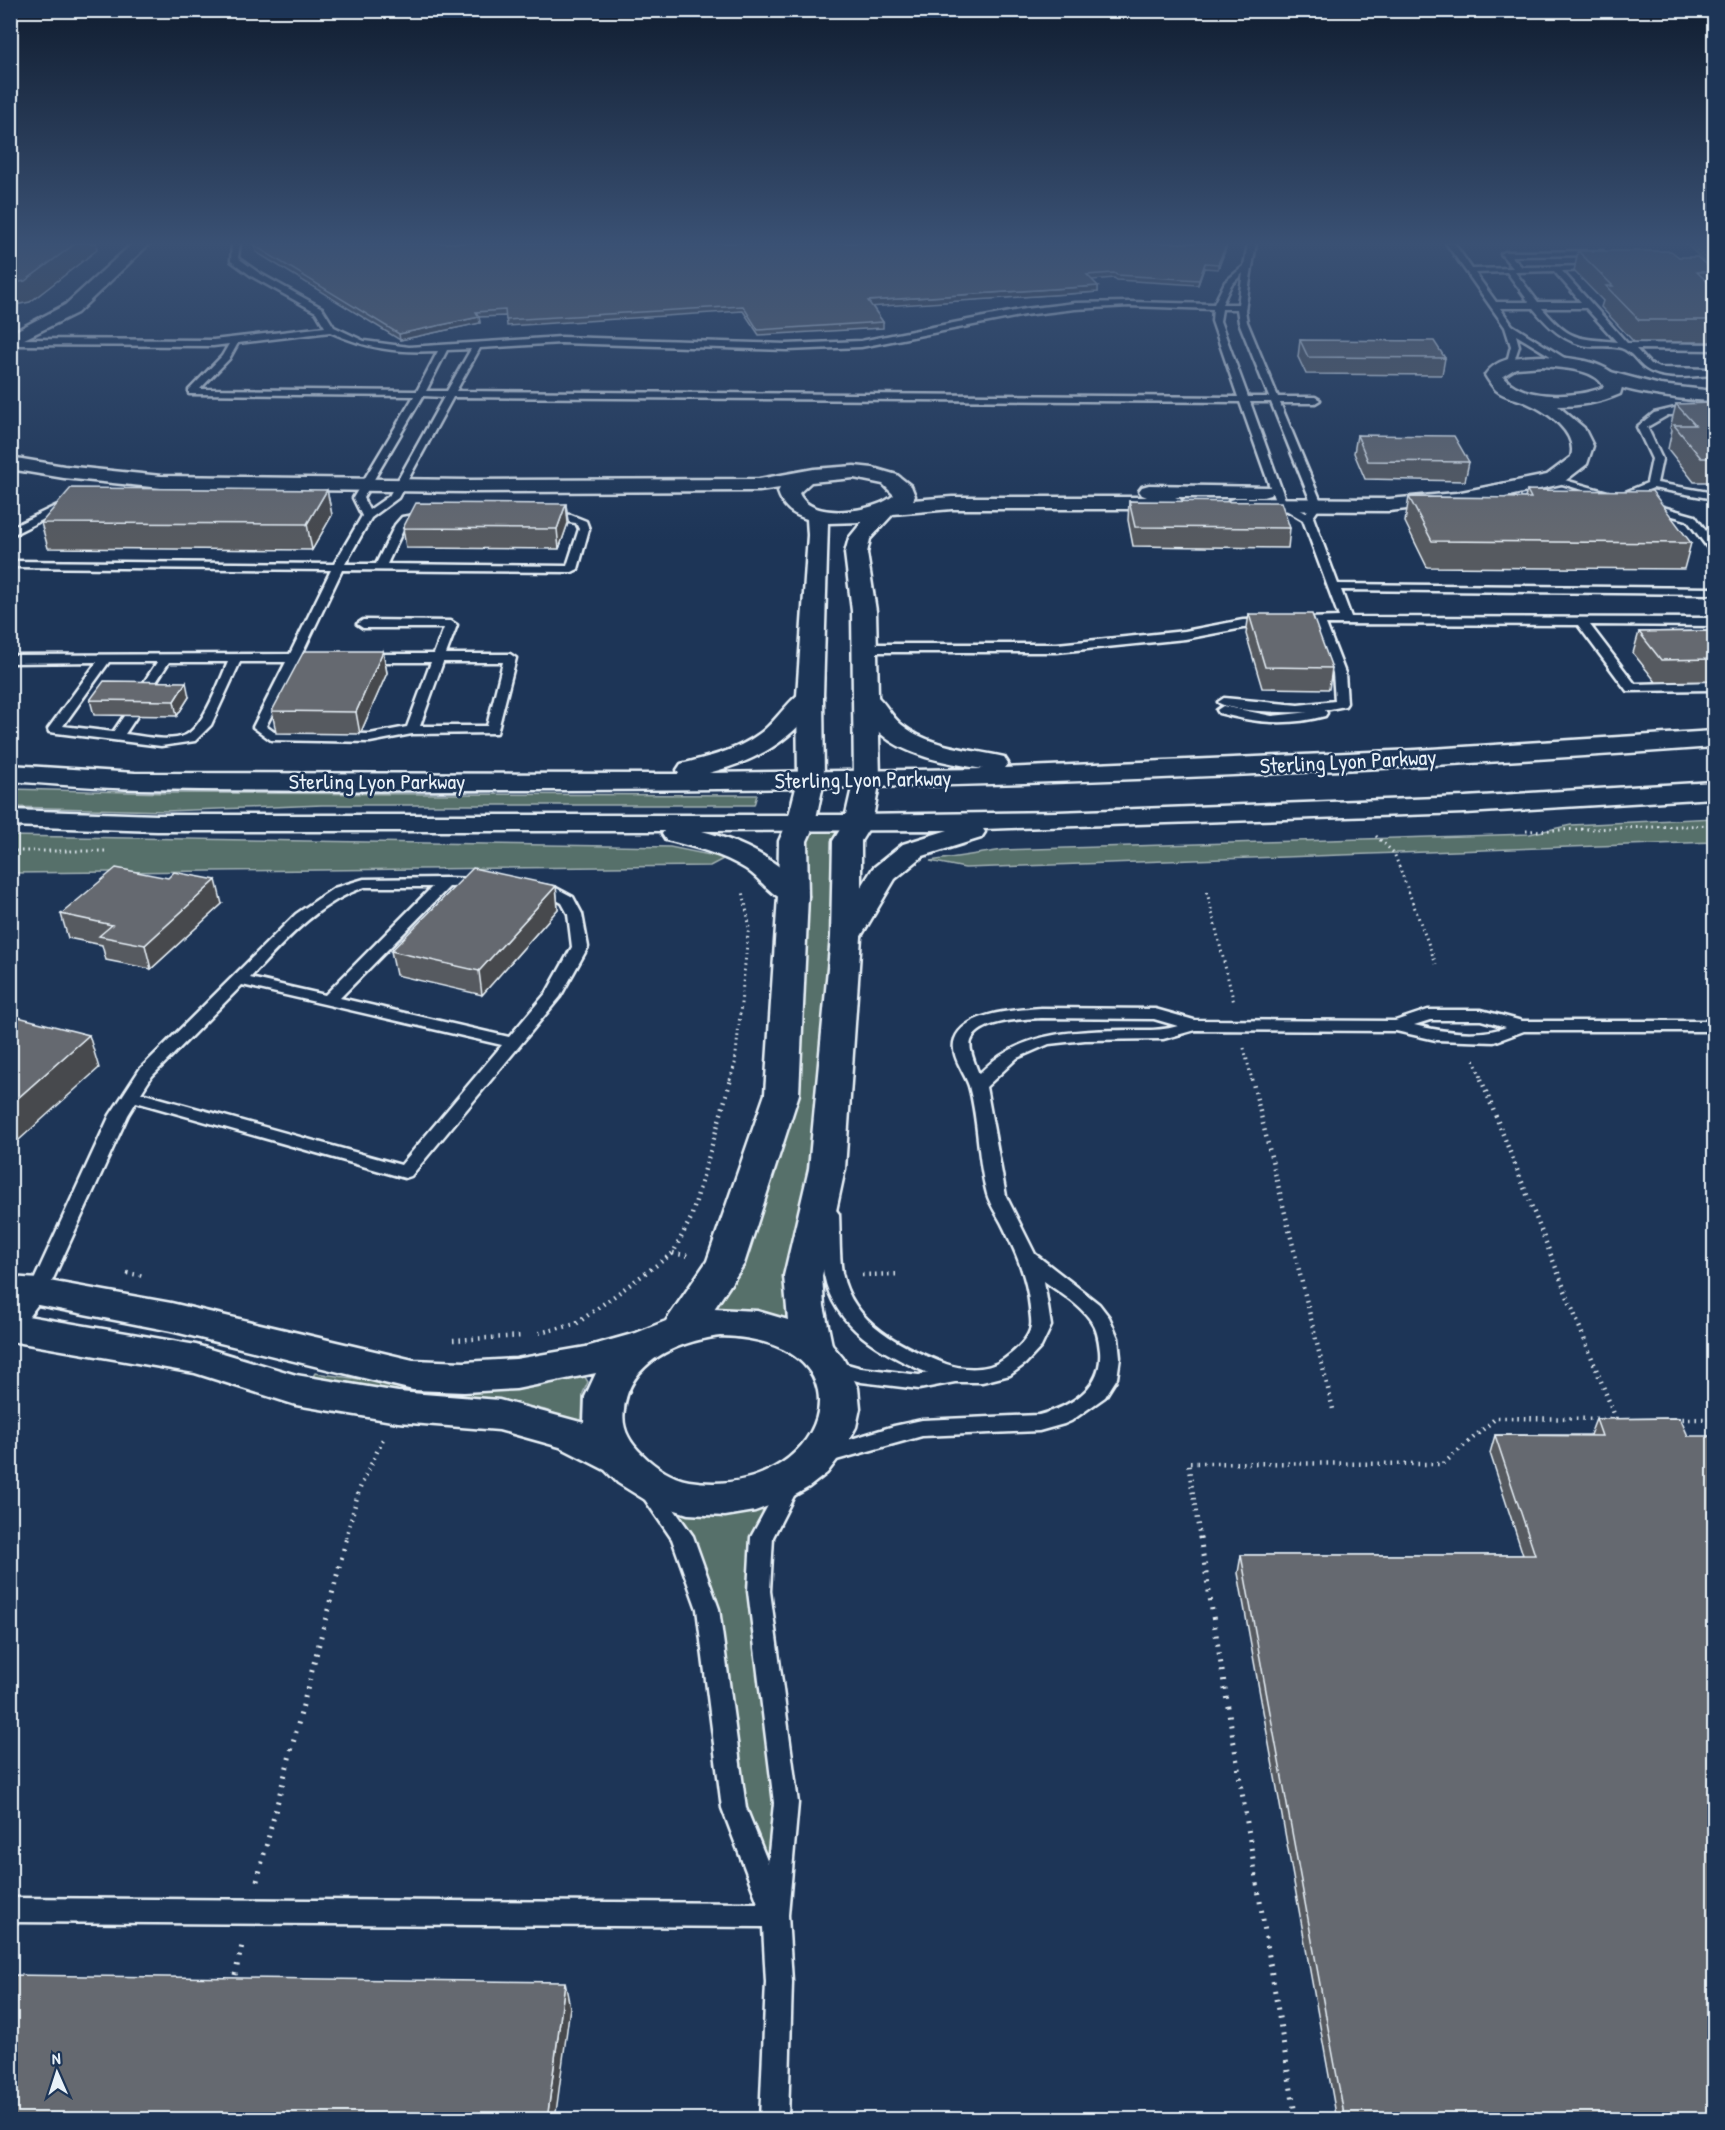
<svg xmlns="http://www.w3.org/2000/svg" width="1725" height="2130" font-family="'Patrick Hand',sans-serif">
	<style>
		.green { fill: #576f6b; stroke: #a0b0b2; stroke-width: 1.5 }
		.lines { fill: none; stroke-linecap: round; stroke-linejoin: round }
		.service-casing { stroke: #e8f1f8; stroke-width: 5 }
		.minor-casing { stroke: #e8f1f8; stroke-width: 5 }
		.secondary-casing { stroke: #e8f1f8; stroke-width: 5 }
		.primary-casing { stroke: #e8f1f8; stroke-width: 5 }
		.path-far3 { stroke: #e8f1f8; stroke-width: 2; stroke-dasharray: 1 2; stroke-linecap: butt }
		.path-far2 { stroke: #e8f1f8; stroke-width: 3; stroke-dasharray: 1.5 4; stroke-linecap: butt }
		.path-far1 { stroke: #e8f1f8; stroke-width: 4.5; stroke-dasharray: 1.5 5; stroke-linecap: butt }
		.path { stroke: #e8f1f8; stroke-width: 5; stroke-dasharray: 2 7; stroke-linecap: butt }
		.service { fill: #1d3557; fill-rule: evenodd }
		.minor { fill: #1d3557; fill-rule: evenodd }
		.secondary { fill: #1d3557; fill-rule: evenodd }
		.primary { fill: #1d3557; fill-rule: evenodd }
		.wall { fill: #575a60; stroke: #e8f1f8; stroke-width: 1.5 }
		.shaded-wall { fill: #474a4e; stroke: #e8f1f8; stroke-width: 1.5 }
		.building { fill: #656970; stroke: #e8f1f8; stroke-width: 1.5 }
		.labels { text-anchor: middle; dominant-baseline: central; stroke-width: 5; stroke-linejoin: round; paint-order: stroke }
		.street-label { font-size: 22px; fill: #e8f1f8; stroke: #1d3557 }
	</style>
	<rect width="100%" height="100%" fill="#1d3557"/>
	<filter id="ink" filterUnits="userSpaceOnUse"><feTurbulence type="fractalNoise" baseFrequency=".0167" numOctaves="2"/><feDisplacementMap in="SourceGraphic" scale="12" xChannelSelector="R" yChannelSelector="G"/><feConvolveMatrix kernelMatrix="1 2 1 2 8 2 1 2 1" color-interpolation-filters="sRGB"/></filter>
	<g filter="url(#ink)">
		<!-- green -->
		<path class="green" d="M1686,243h28v29z
			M11,789l157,4 589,2 -3,10h-432l-156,6 -155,-4z
			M1714,818v24l-749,26 -35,-7 73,-11 527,-16 41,-9z
			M801,823h57l-45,527 -113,-26 82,-230z
			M10,836l660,11 55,11 -15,8 -699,7z
			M315,1373l88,12 150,-5 32,-3 3,5 -5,11 -1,28 -3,2 -34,-13 -30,-7 -63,-3 -142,-19z
			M793,1479l-31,58 24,266 -11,112 -41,-107 -26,-199 -66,-129 37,16z"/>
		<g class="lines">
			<defs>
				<path id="service" d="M232,243h8l-2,15 21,15 63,35 12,19 30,14 45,6 152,-10 226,7 74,-3 164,-32 50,-6 54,-1 85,2 11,-22 19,-16 4,-23h8l-11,67 2,12 31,75h37l5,3 -5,3h-35l42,101 -9,13 25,67 376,4v6l-373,-4 10,27 363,1v8l-124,-1 45,59 79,-2v8l-87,1 -49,-66 -252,-1 19,49 2,30 -2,3 -20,4 2,3 -2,3c-37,10 -69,7 -106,-3l-2,-3 6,-4 49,10 38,-4c-17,1 -81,0 -92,-10l6,-4 74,7 37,-4 -2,-28 -18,-48 -72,3 -58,11 -128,13h-193l-6,-4 6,-4h193l128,-13 58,-11 96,-3 -36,-97 -27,-16 -36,-102 -787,-5 -55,101 -27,20 -26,46h31l19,-39 7,-8 28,-5 5,3 -1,2 -25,5 -4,4 -18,38 180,2 12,-37 -3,-6 -35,-5v-4l4,-1 26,2 15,6 3,8 -11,40 -6,3 -230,-2 -40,84h20l6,4 -6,4h-24l-32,64 8,6 96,2 37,-7 24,-65h-68l-6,-4 6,-4h71l10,-26h-81l-6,-4 6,-4 88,1 6,4 -11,29h64l6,4 -19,75 -85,1 -42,8 -99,-2 -18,-13 33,-65h-46l-29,63 -16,16 -34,5 -112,-14 -1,-3 49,-67 -87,1v-8l280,-1 41,-84 -321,-3v-6l324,3 28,-48 -9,-18 61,-102 -225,-2v-4l33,-34 7,-12 -16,2 -203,-1v-6l203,1 112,-13 -9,-15 -63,-35 -22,-16zM1243,273l-5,31h-16l9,-19zM1129,306l84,3 -1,12 26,76 -782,-6 24,-43 81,-5 226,7 74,-3 164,-32 50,-6zM1222,309h15l2,13 30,75h-21l-28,-76zM330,332c38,17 66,21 108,19l-21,40 -217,-2 29,-30 9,-16zM471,349l-24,42h-21l21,-41zM423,396l21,1 -55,99 -20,14 -6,-12zM1250,402h21l41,102 -6,9 -20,-11zM109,662h48l-22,34 6,4 4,-1 24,-37h59c-8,18 -24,64 -42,73 -17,8 -43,1 -61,-1l12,-18 -6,-4 -5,1 -13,19 -50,-6zM443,662h60l-16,64h-67z
					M1446,243h8l18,26 41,-1 -12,-14 4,-2 98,-1v4h-3l-89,1 11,11 76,-1 1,2 -4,2 -33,1 65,72 87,1v6l-78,-1 14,15 9,4 55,1v6c-20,1 -50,6 -68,-6 -9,-6 -13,-17 -25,-21 -10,-3 -22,-1 -32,-2 -25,-3 -41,-20 -56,-38h-33l12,17 62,39 -7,2 -51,-31 3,11 -6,18 -7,2 5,-20 -6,-19zM1554,271l27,31h-43l-23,-30zM1507,272l22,30h-33l-21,-29zM1542,308h44l31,34c-41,-4 -47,-1 -75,-34z
					M1675,408l39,1v6h-46l-21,12 15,32 -5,24 57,10v6l-61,-11 -34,13 -70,-21 5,-3 64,18 29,-12 5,-24 -15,-32 17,-14z
					M68,500l4,1v4l-62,31v-8z
					M1645,502l50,14 19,26v10l-4,-1 -23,-31 -46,-13 -1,-2z
					M446,878l35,1 7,4 -7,4h-32l-109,111 169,39 38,-45 25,-45 -4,-33 -6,-11 -15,-8 -16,-4 -2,-3 7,-4 20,4 17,9 9,17 6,33 -28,50 -149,179 -6,2 -269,-76 -8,13 -81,177 -30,40 -7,2v-21l20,-24 80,-174 30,-46 156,-155 38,-26 30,-9zM365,887h67l-107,108 -75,-17c34,-36 67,-75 115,-91zM242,985l260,60 -101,120 -260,-72 11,-17z
					M1041,1008l114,1 39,11 201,1 33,-11h53l41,11h192v10h-190l-30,11 -58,-2 -40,-9 -201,-1 -32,9 -78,1 -36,4 -32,14 -31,29 20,109 29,58 64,50 10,13 9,21 2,19 -3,21 -12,19 -34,24 -7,3 -25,7 -117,5 -100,28 -7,-2 -3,-6 3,-6 79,-24 28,-6 117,-5c31,-8 64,-27 61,-64 -1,-9 -2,-19 -7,-27 -10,-18 -33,-31 -49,-43l7,45 -10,21 -16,17 -15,11 -28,7h-27l-36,7 -58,-7 -39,-11 -3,-5 3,-5 7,-2 32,9 58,7 9,-2c-46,-20 -93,-44 -104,-98 -4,-20 -2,-41 -3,-61l3,-4h12l3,4c1,19 0,40 3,59 10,51 60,74 104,91 17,6 42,7 57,-4 11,-8 26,-20 28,-34 1,-6 -1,-13 -1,-18 -3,-32 -15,-58 -29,-86 -5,-9 -11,-18 -14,-28 -10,-35 -8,-73 -18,-108 -4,-13 -20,-32 -14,-47 10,-27 62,-29 86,-31zM1041,1018l113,1 24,7c-17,5 -34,4 -51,4 -55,1 -107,1 -148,44 -3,-8 -11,-25 -8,-33 8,-21 51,-22 70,-23zM1430,1020h51l25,7c-27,10 -63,5 -92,-2z
					M791,1474l7,2 3,6 -28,55 -3,54 28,212 -10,112 4,67 -4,138h-28l6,-138 -3,-55 -753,-5v-24l748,5 -36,-95 -25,-199 -25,-70 -35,-51 4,-6 7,-2 7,2 38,54 26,73 27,199 22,55 6,-60 -26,-212 3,-54 33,-61z"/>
				<path id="minor" d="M133,243h17l-73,70 -67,33v-12l55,-29z
					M1542,356c28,2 64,3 81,28l-3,10c-20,9 -41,12 -62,12l26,22 9,18 -6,18 -26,20 -65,15 -107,12 -152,-1 -7,-2 -3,-4 3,-4 7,-2 152,1 67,-6 91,-18 24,-18c7,-24 -23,-45 -44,-54 -10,-5 -21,-5 -31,-13 -4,-4 -8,-10 -11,-15 13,-19 36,-18 57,-19zM1542,366c18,2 54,2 62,21 -25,11 -83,14 -101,-11l13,-8z
					M10,457l54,9 97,10 305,4 293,-1 55,-10 40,-3 19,2 24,7 14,11 4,10 -2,4 39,-3h195l-5,-2 -3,-4 3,-4 7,-2 121,2 3,4 -3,4 -7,2h-88l5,2 3,4 -3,4 -7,2h-221l-59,5 -23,25 -3,14 9,58 4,168 -8,44 -11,18v96l-16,232 -23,107 2,30 8,39 11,13 15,30 2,20 -4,19 -16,29 -13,17 -18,14 -19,11 -35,13 -30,5 -37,-2 -41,-13 -29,-18 -13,-13 -45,-23 -61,-17 -101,-8 -102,-17 -101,-32 -185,-32v-28l186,32 100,30 102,17 101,8 85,23 1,-26 11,-24 -80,16 -52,3 -51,-2 -242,-59 -133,-26 -28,-2v-26l28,2 133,24 242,57 51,2 52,-3 70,-12 50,-14 30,-12 41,-60 58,-167 13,-198 1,-55 8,-18 11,-43 -1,-84 11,-161 -1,-16c-16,-5 -24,-12 -29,-27l2,-4 -21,3 -293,1 -305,-4 -97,-10 -54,-9zM854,478l29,6 11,11c-18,17 -84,27 -95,-2l12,-11zM862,522l-13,16 -4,15 7,58 2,168 -10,44 -11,18 -2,96 -22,232 -25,107 4,44 -31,-9 -43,-2 30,-45 55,-170 9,-198 -1,-55 8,-18 9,-43 -1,-84 5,-173zM720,1336c163,4 105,166 -31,145 -18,-3 -35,-15 -47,-27 -13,-12 -21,-27 -18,-44 5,-49 53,-68 96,-74z"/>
				<path id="secondary" d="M810,688l9,3 4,5c-31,45 -62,63 -114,77l274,-4c-34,-6 -76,-12 -102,-35 -11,-10 -20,-25 -29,-37l4,-5c25,-6 29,20 46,33 29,23 68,24 102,32l4,6 -4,5 412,-18 298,-19v16c-396,29 -792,44 -1190,43 -128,0 -257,2 -385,-1 -43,-1 -86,-5 -129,-8v-16l125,8 544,1 -2,-4 4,-6c27,-7 55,-13 78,-30 17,-11 33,-41 51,-46z
					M1714,782v16l-249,15 -482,16 2,3 -4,6 -58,18 -28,23 -38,64 -11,3 -11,-3 -4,-6 42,-69 30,-24 45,-14 -246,1c40,11 81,30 106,65l-5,6c-24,6 -38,-20 -57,-33 -25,-16 -52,-22 -80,-29l-4,-6 2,-3h-507l-147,-5v-16l147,5h701l200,-3 407,-15z"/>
				<path id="primary" d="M1607,371l53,14 54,6v10c-20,0 -105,-9 -116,-25l3,-4z"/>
			</defs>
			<!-- service casing -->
			<use href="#service" class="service-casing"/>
			<!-- minor casing -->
			<use href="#minor" class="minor-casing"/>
			<!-- secondary casing -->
			<use href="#secondary" class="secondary-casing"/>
			<!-- primary casing -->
			<use href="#primary" class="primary-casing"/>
			<!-- path-far3 -->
			<path class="path-far3" d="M1691,243l23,25"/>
			<!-- path-far2 -->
			<path class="path-far2" d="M1526,831l188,-6
				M1376,836l18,17 42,111
				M10,851h96
				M1207,892l27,111
				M1244,1048l8,32
				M1474,1060l8,20
				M730,1080l5,-16 14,-140 -6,-33"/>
			<!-- path-far1 -->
			<path class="path-far1" d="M1252,1079l81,330
				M1481,1079l135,340
				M673,1253l16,3
				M127,1273l17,3
				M862,1275l39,-1
				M539,1333l37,-9 97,-71 18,-35 40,-139
				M453,1340l70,-4
				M1676,1419h38
				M346,1538l13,-48 24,-51
				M1200,1538l-12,-75 255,1 53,-46 122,1"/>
			<!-- path -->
			<path class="path" d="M1200,1537l96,583
				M257,1881l90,-344
				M235,1975l8,-34"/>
			<!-- service -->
			<use href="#service" class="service"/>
			<!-- minor -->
			<use href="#minor" class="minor"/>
			<!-- secondary -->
			<use href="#secondary" class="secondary"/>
			<!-- primary -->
			<use href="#primary" class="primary"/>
		</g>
		<!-- wall -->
		<path class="wall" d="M254,243h974l-10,26 -14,-1 -6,17 -81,-5 -3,-2 -22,2 6,6v6l-226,14 11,16v6l-124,7 -16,-24 -236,15 -1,-10 -27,1 1,6 -80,17 -144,-88z
			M1578,251l101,6 35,15 -3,13 3,3v54h-80l-33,-35 2,-6 -29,-30z
			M1300,340l145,18 -3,17 -136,-1 -8,-17z
			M1714,403v79h-20l-26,-33 4,-19 -2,-2 6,-24z
			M1357,435l112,27 -4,19 -100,-2 -11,-26z
			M327,490l5,25 -20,35 -264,-2 -7,-25z
			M1527,490l164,53 -7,26 -257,-2 -22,-45 4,-25 116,1z
			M1129,501l161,27 -2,20 -155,-2 -5,-26z
			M566,504l2,19 -9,26 -153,-1 -3,-20z
			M1249,614l83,54 -3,21 -67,-1 -16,-54z
			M1714,631v50l-58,1 -23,-29 6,-21z
			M383,651l4,22 -27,61 -84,-1 -4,-22z
			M189,697l-12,19 -83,-1 -4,-15z
			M556,886l2,23 -76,86 -86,-20 -5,-24z
			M222,904l-71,65 -45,-9 -4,-15 -34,-7 -7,-24z
			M1680,1418l34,702h-377l-99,-547 3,-18h282l-33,-102 5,-18h95l6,-16z"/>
		<!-- shaded-wall -->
		<path class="shaded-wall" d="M76,243h20l1,7 -67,52 -20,4v-22z
			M1227,243h1l-10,26v-5z
			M1205,263l-1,5 -6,17 1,-5z
			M1098,286v6l-230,15v-6z
			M479,317l1,6 -80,17 -1,-6z
			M327,490l5,25 -20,35 -5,-26z
			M566,504l2,19 -9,26 -2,-20z
			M383,651l4,22 -27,61 -4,-22z
			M186,682l3,15 -12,19 -3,-15z
			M216,880l6,24 -71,65 -6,-24z
			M556,886l2,23 -76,86 -3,-24z
			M89,1035l10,33 -89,80v-43z
			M565,1982l5,25 -15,113h-8z"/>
		<!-- building -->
		<path class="building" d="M23,243h53l-51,38 -15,3v-32z
			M254,243h973l-9,21 -13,-1 -6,17 -82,-5 -3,-2 -27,2 11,11 -230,15 15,21 -125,8 -15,-24 -237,14 -1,-10 -29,2 3,5 -80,17 -144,-88z
			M1578,251h93l8,6h18l17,15h-17l17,16v32h-75l-33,-34h7z
			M1300,340l134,1 11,17 -137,-1z
			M1714,403v55h-13l-27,-33h21l-19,-21z
			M1357,435l97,1 15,26 -101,-1z
			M71,488l256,2 -20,34 -266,-1z
			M1527,490l125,1 39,52 -259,-2 -23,-44 122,1z
			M1129,501l152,1 9,26 -155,-1z
			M416,503l150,1 -9,25 -154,-1z
			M1249,614h63l20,54 -67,-1z
			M1714,631v28l-53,1 -22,-28z
			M304,651h79l-27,61 -84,-1z
			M104,681l82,1 -12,19 -84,-1z
			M116,868l52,10 6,-6 42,8 -71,65 -46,-9 13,-11 -51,-11z
			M473,868l83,18 -77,85 -88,-20z
			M10,1015l79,20 -79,70z
			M1680,1418l8,18h26v684h-369l-104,-565h294l-40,-120 107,1 -6,-17z
			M10,1975l555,7 -18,138h-537z"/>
	</g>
	<!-- sky -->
	<linearGradient id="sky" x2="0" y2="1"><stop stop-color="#101d30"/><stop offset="0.45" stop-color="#3a5174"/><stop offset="1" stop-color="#3a5174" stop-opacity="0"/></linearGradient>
	<rect width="1725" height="541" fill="url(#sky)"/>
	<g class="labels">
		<!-- street labels -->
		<g class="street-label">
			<text transform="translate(1348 761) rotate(-3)">Sterling Lyon Parkway</text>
			<text transform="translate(863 779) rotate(-1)">Sterling Lyon Parkway</text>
			<text x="377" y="781">Sterling Lyon Parkway</text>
		</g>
	</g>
	<!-- margin -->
	<rect width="1725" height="2130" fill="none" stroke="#1d3557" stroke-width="36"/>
	<rect x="18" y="18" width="1689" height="2094" fill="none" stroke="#e8f1f8" stroke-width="2" filter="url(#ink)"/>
	<!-- north arrow -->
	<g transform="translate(57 2073) rotate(357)" stroke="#1d3557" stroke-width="4.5" paint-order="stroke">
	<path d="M0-4.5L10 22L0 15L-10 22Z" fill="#e8f1f8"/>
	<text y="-9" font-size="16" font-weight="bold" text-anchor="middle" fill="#e8f1f8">N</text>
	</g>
</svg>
